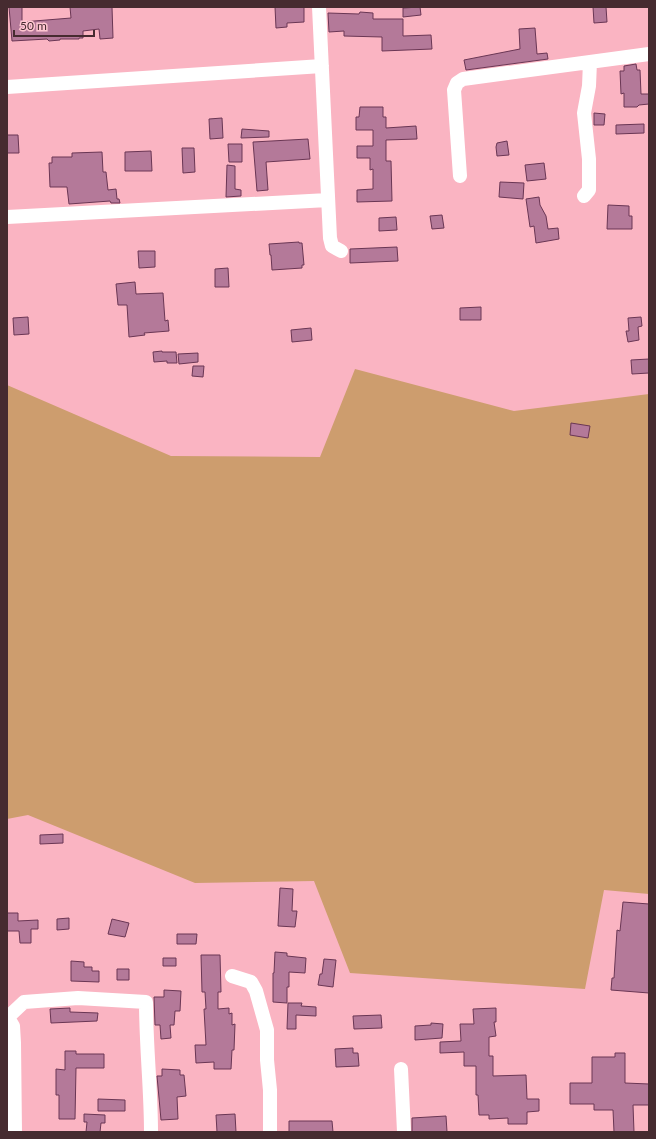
<svg xmlns="http://www.w3.org/2000/svg" width="656" height="1139" font-family="Lato,sans-serif">
	<style>
		.green { fill: #cd9d6e }
		.building { fill: #b47999; stroke: #6a3654 }
		.lines { fill: none; stroke-linecap: round; stroke-linejoin: round }
		.minor { stroke: #fff; stroke-width: 14 }
	</style>
	<rect width="100%" height="100%" fill="#fab4c2"/>
	<!-- green -->
	<path class="green" d="M355,369l159,42 135,-17v500l-45,-4 -19,99 -235,-16 -36,-92 -119,2 -167,-68 -21,4v-434l164,71 149,1z"/>
	<!-- building -->
	<path class="building" d="M9,7h13v15l49,-4 -1,-11h42l1,31 -13,1 -1,-10 -16,2v7h-4v1h-19v1l-11,1 -2,-2 -35,2z
		M275,7h29v15l-17,1v4l-11,1z
		M420,7l1,8 -18,2v-9z
		M593,7h13l1,15 -13,1z
		M360,12l13,1v6h30v17l28,-1 1,14 -50,2v-14l-38,-1v-5l-15,1 -1,-19 31,1z
		M535,28l2,26 10,-1 1,6 -82,11 -2,-10 56,-11 -1,-20z
		M636,64l1,6h3l1,24h8v10l-10,1 -2,2h-13v-14l-3,1 -1,-23h4v-5z
		M360,107h23v10h3v11l30,-2 1,13 -31,1v21h5l1,40 -35,1v-12l16,-1v-20l-3,1v-12h-13v-12h16v-16h-17v-13h3z
		M594,113l11,1 -1,11h-10z
		M222,118l1,20 -13,1 -1,-20z
		M644,124v9l-28,1v-9z
		M242,129l27,2v6l-28,1z
		M7,135h11l1,18h-12z
		M308,139l2,20 -44,3 2,28 -11,1 -4,-49z
		M507,141l2,14 -12,1 -1,-9 1,-4z
		M228,144h14v18h-13z
		M182,148h12l1,24 -12,1z
		M151,151l1,20h-27v-19z
		M102,152l1,20h3l2,18 8,-1 1,10h2l1,4h-9l-1,-2 -41,3 -2,-17h-17l-1,-24h3v-6h20v-4z
		M544,163l2,16 -19,2 -2,-16z
		M227,165l8,1v23l6,1v6l-15,1z
		M500,182l24,1 -1,16 -24,-2z
		M539,197l1,8 6,11 2,13 10,-1 1,11 -23,4 -2,-17 -4,1 -4,-28z
		M608,205l21,1v10h3v13h-25z
		M442,215l2,13 -12,1 -2,-13z
		M396,217l1,13 -18,1v-13z
		M299,242v1h3l2,22h-2v3l-30,2 -1,-15h-1l-1,-11z
		M397,247l1,14 -48,2v-14z
		M138,251h17v16l-16,1z
		M228,268l1,19h-14v-18z
		M135,282l1,12 27,-1 2,28 3,-1 1,11 -25,2 1,2 -16,2 -2,-32h-9l-2,-21z
		M481,307v13h-21v-12z
		M28,317l1,17 -15,1 -1,-17z
		M641,317l1,9 -4,1 1,13 -11,2 -2,-11h3l-1,-13z
		M311,328l1,12 -20,2 -1,-12z
		M162,351v1h14l1,11h-10v-2l-13,1 -1,-10z
		M198,353v9l-19,2 -1,-10z
		M649,359v14l-17,1 -1,-14z
		M193,366h11l-1,11 -11,-1z
		M571,423l19,3 -2,12 -18,-3z
		M63,834v9l-23,1v-9z
		M280,888l13,1 -1,22h5l-2,16 -17,-1z
		M623,902l26,2v89l-38,-3 1,-12h2l3,-48 3,1z
		M7,913h11v8l20,-1v9h-7v14h-11l-1,-12h-12z
		M69,918v11l-12,1v-11z
		M112,919l17,4 -4,14 -17,-3z
		M177,934h20l-1,10h-19z
		M275,952l12,1v3l19,2 -1,15 -16,-1v15h-2v16l-14,-1v-29h1z
		M201,955h19l1,37h-3v17l11,-1v6l3,-1v12l3,-1 -1,26h-2l-1,19h-17v-7l-18,1 -1,-18h11l-2,-36h2l-1,-17h-3z
		M163,958h13v8h-13z
		M324,959l12,1 -3,27 -15,-2 2,-11h2z
		M71,961l13,1v5h8v4h7v11l-28,-1z
		M117,969h12v11h-12z
		M164,990l17,1 -1,20h-5l-1,14h-4l1,13 -10,1 -1,-14h-5l-1,-28h10z
		M288,1003h14l-1,3 15,1v9l-20,-1v14h-9z
		M70,1008v4l28,1 -1,8 -46,2 -1,-14z
		M496,1008v14h-2l2,14 -7,1v19h4v20l33,-1 1,24h12v12l-12,1v12h-19v-6l-19,1v-4h-10l-1,-20h-2v-29h-12v-14l-24,1v-11l21,-1 -1,-17h14l-1,-15z
		M381,1015l1,13 -28,1 -1,-13z
		M431,1023l12,1 -1,14 -27,2v-14l16,-1z
		M353,1048v5h5l1,13 -23,1 -1,-18z
		M65,1051h11v3h28v14h-28l-1,51h-16v-24h-3v-26l9,1z
		M615,1053h10v30l24,1v21h-16l1,27h-20l-1,-22h-19v-6h-24v-21h22v-26h23z
		M162,1069l18,1v5h4l2,21 -9,1 1,22 -17,1 -4,-44h5z
		M98,1099l27,1v11h-27z
		M84,1114l21,1v8h-4l-1,9h-14l1,-10h-3z
		M235,1114l1,18h-19l-1,-17z
		M446,1116l1,16h-35v-14z
		M289,1121h43l1,11h-44z"/>
	<g class="lines">
		<!-- minor -->
		<path class="minor" d="M319,7l11,231 2,8 9,5
			M7,87l315,-21
			M460,176l-6,-86 3,-7 6,-4 186,-25
			M584,196l5,-6v-31l-5,-46 5,-27 1,-24
			M7,217l321,-17
			M232,976l19,6 5,9 11,39v30l3,30v42
			M7,1016l6,10 1,17 1,89
			M8,1017l16,-15 54,-4 68,4c0,44 5,87 5,130
			M401,1069l3,63"/>
	</g>
	<!-- border -->
	<rect width="656" height="1139" fill="none" stroke="#462b30" stroke-width="16"/>
	<!-- scale -->
	<path d="M14 30v6h80v-6" fill="none" stroke="#462b30" stroke-width="2"/>
	<text x="20" y="30" font-size="12" fill="#462b30" stroke="#ffc6d1" stroke-width="3" paint-order="stroke">50 m</text>
</svg>
